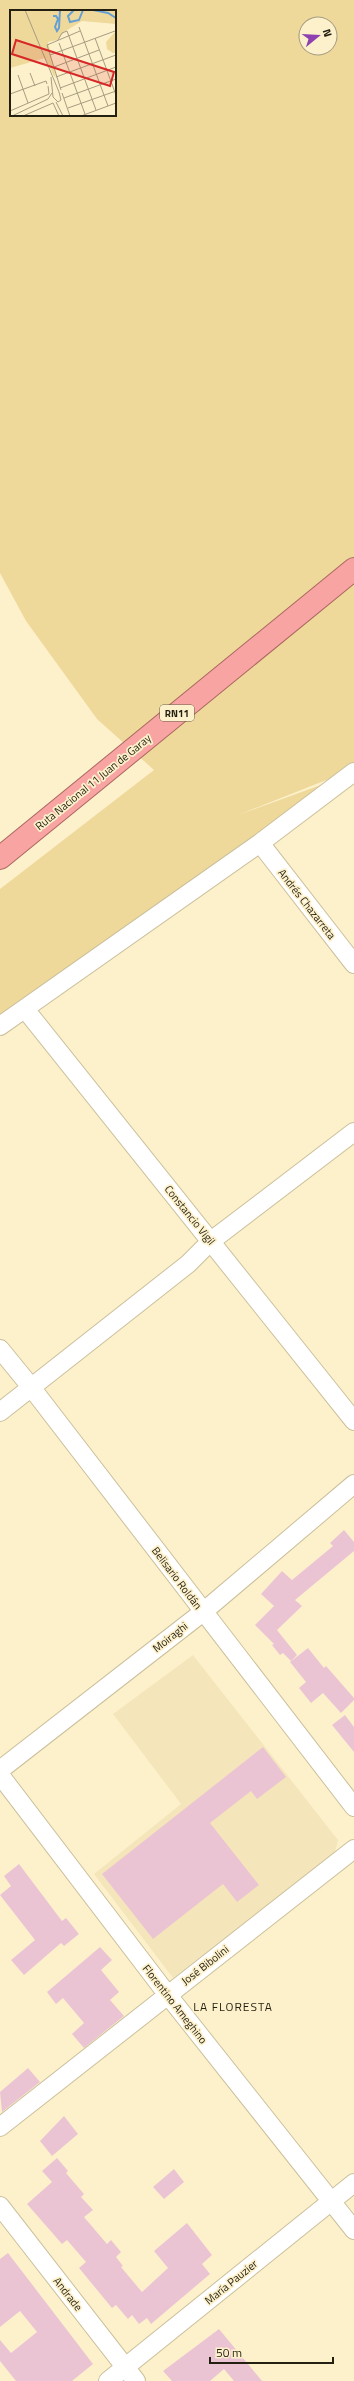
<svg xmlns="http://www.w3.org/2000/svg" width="354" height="2381" font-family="'Titillium Web',sans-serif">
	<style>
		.built { fill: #f4e5ba }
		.green { fill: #eed99b; fill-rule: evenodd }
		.building { fill: #ebc4d4 }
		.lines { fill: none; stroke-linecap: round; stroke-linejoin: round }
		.minor-casing { stroke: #cbc09c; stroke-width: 20 }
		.trunk-casing { stroke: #ac6760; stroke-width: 24 }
		.minor { stroke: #fff; stroke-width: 18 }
		.trunk { stroke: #f7a4a2; stroke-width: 22 }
		.labels { text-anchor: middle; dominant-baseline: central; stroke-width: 3.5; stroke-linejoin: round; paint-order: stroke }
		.shield { fill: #fdf1cc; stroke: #645e49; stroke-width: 1 }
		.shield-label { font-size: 10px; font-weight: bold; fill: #231f11 }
		.street-label { font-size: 11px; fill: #231f11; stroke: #fdf1cc }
		.neighbourhood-label { font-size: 12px; letter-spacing: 1px; fill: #231f11; stroke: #fdf1cc }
		.inset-river { fill: none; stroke: #669fd2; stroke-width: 2 }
		.inset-road { fill: none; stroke: #a69d81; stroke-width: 1 }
		.view { fill: #d62828; fill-opacity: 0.15; stroke: #d62828; stroke-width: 2 }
		.inset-edge { fill: none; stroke: #231f11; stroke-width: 2 }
	</style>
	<rect width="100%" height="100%" fill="#fdf1cc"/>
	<!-- built -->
	<path class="built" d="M193,1655l145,185 -3,12 -162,126 -79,-104 87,-70 -68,-90z"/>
	<!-- green -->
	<path class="green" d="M0,0h354v769l-116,46 113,-41 -351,252v-137l154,-119 -57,-51 -71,-98 -26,-48zM11,11h104v104h-104zM306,24h24v24h-24z"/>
	<!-- building -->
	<path class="building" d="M344,1530l10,12v9l-59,49 7,6 -25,24 20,25 -6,6 -8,-8 -3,2 -8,-10 2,-1 -19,-19 19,-19 -13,-12 21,-23 10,9 41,-34 -3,-3z
		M308,1648l16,20 2,-2 28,32v2l-13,13 -18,-20 -12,10 -12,-15 7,-6 -16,-20z
		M345,1715l9,12v25l-22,-27z
		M263,1747l23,30 -29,22 -6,-8 -41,32 49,62 -22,17 -14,-18 -70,55 -51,-65z
		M19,1864l43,57 4,-3 13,16 -15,12 -3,-3 -37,32 -13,-15 24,-20 -35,-45 11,-9 -7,-10z
		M100,1947l12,13 -11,10 18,22 -9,8 14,16 -40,32 -12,-14 12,-11 -21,-25 -7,6 -9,-12z
		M28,2068l12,14 -38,30 -2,-20z
		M64,2116l14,18 -26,22 -12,-15z
		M57,2158l11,13 -2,2 18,21 -3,3 12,13 -9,7 23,27 4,-4 10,12 -5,5 7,9 -2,1 21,25 26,-24 -14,-17 33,-28 25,32 -10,9 8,10 -59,50 -4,-6 -8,6 -7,-9 -4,4 -12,-14 -4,3 -33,-40 7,-6 -19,-22 -5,4 -35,-40 25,-22 -10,-11z
		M174,2169l10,13 -20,17 -11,-12z
		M8,2253l85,111 -21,17h-56l-16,-20v-21l11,13 26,-21 -17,-21 -20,16v-68z
		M219,2329l43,52h-28l-10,-12 -14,12h-38l-9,-10z"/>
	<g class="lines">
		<defs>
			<path id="minor" d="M260,843l94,121
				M25,1009l329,412
				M0,1026l260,-183 94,-71
				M0,1349l31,38 323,420
				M0,1412l188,-148 23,-23 143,-109
				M0,1770l203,-158 151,-128
				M0,1775l167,219 187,236
				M0,2127l354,-278
				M0,2206l136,175
				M108,2381l246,-198"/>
			<path id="trunk" d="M0,858l354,-289"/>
		</defs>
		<!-- minor casing -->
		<use href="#minor" class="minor-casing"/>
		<!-- trunk casing -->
		<use href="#trunk" class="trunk-casing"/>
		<!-- minor -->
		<use href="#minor" class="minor"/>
		<!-- trunk -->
		<use href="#trunk" class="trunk"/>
	</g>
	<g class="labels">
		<!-- shield labels -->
		<rect class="shield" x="160" y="705" width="34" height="16" rx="3"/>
		<g class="shield-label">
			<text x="177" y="713">RN11</text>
		</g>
		<!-- street labels -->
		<g class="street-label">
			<text transform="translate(93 782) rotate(-39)">Ruta Nacional 11 Juan de Garay</text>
			<text transform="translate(307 904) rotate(52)">Andrés Chazarreta</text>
			<text transform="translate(190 1215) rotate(51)">Constancio Vigil</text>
			<text transform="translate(177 1578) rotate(53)">Belisario Roldán</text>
			<text transform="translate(170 1637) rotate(-38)">Moiraghi</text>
			<text transform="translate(205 1965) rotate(-38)">José Bibolini</text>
			<text transform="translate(175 2004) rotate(52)">Florentino Ameghino</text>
			<text transform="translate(231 2282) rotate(-39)">María Pauzier</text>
			<text transform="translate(68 2294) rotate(52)">Andrade</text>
		</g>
		<!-- neighbourhood labels -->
		<g class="neighbourhood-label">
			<text x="233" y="2006">LA FLORESTA</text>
		</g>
	</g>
	<!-- overview -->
	<g transform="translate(10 10)">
		<rect width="106" height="106" fill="#fdf1cc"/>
		<path d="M0,0h106v14l-34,-3 -18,11 -7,8 -9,2 8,35 -2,-1 -9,-18 -35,10zM106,21v22h-3l-6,-4 -1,-7z" fill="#eed99b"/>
		<path class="inset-river" d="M64,0l-6,6 2,6 9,-2 4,-10M83,0l15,3 8,5M43,6h3l2,3 -3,8 2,4 2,-3 1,-18"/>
		<path class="inset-road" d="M15,0l34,82 2,8 -3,2 -5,-5 -2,-20M69,17l29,79M85,28l21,57M48,30l4,-7 5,-2 29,79M49,33l26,71M40,45l65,-24M44,57l45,-17M20,63l5,13M8,65l10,28M46,67l60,-22M50,78l56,-21M51,80l-14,-45 33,-14M52,83l8,23M0,84l36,-13 1,3M54,88l52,-19M46,92l7,14M58,98l48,-17M0,101l39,-17 -1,-8M2,106l36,-17 4,-6M13,106l30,-13 6,13M71,106l35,-13"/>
		<path class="view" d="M6,30l98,32 -4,14 -98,-32z"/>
		<rect width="106" height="106" class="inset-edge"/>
	</g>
	<!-- north arrow -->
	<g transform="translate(318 36) rotate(72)"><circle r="19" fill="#fdf1cc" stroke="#a69d81"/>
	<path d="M0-3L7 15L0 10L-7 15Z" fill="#8f40b1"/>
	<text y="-6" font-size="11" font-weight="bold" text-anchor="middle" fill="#231f11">N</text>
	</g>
	<!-- scale -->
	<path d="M210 2357v6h123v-6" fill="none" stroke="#231f11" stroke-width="2"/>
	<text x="216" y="2357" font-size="12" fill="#231f11" stroke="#fdf1cc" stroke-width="3" paint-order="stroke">50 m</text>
</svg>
